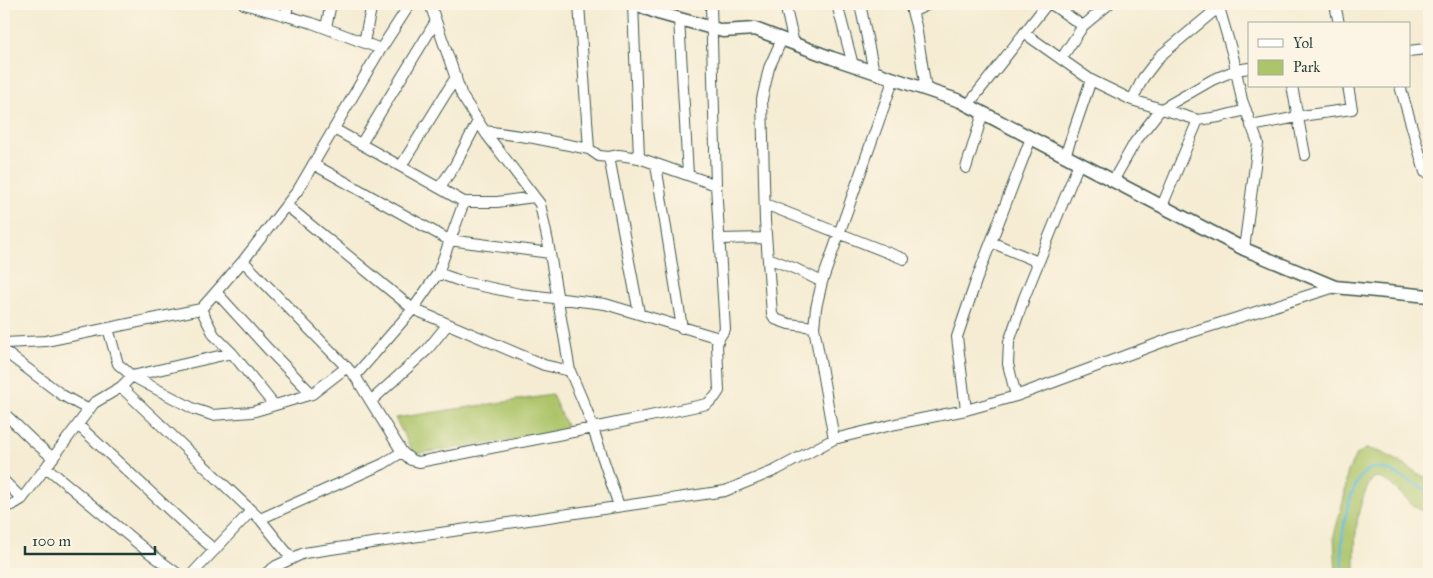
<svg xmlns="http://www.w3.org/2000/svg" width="1433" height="578" font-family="'IM FELL Great Primer',serif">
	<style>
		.green { fill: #adc56a; stroke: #66814f }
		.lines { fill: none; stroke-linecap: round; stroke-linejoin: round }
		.stream { stroke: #58b9d7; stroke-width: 2.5 }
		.minor-casing { stroke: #3f574c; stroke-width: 12 }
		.tertiary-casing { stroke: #3f574c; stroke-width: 15 }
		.minor { stroke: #fff; stroke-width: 10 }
		.tertiary { stroke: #fff; stroke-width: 12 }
	</style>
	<rect width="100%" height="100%" fill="#fcf5e5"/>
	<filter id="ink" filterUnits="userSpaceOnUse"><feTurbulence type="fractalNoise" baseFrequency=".02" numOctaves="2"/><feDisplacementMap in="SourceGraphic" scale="10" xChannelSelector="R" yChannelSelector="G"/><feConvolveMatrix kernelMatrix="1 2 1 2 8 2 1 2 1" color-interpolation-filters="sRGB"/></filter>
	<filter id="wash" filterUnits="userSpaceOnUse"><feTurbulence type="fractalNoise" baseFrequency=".0096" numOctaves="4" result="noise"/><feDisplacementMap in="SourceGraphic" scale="20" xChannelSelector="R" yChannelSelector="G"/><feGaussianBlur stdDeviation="1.12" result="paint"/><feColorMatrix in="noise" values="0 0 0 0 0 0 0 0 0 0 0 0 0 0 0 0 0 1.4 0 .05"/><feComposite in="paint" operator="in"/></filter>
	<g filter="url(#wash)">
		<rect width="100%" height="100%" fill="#f5ecd3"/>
		<!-- green -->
		<path class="green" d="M552,395l17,37 -155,22 -19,-36z
			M1366,449c24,2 42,21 63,30v34c-23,-4 -36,-38 -56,-35 -19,28 -18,64 -18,96h-19l-2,-39 10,-37 3,-24 8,-18z"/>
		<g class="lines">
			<!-- stream -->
			<path class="stream" d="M1343,574c0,-10 -2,-20 -1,-31 1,-18 10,-76 34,-75 16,0 36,17 53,22"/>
		</g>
	</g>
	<g filter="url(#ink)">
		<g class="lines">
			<defs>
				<path id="minor" d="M244,4l68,19 69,26
					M579,4l10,145
					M633,4l6,154
					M785,4l9,40
					M837,4l16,61
					M860,4l14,68
					M910,4l6,22 10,63
					M1051,4l32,22
					M1218,4l15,52 9,44 16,43 -14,106
					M1335,4l4,20
					M912,12l17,-8
					M286,16l2,-12
					M679,19l9,156
					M326,27l5,-23
					M1024,33l67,47 41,20 66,20 21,-3 27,-7
					M782,39l-13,29 -7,31 3,122 7,93 3,5 14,5 25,3
					M364,42l8,-38
					M1409,51l16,-2 4,3
					M1061,59l22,-33 26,-22
					M1292,86l13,69
					M1400,86l25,86 4,-1
					M1132,100l11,-22 17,-22 53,-44 6,-3
					M968,105l79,-101
					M1251,126l57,-11 44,-6 -4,-23
					M334,129l130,73h33l37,-5
					M485,131l49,7 55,11 10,7 10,1 10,-2 20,3 77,27
					M361,144l75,-123
					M1065,156l26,-76
					M609,157l30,156
					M313,164l136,76 101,13
					M656,165l26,163
					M401,166l55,-89
					M966,168l17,-55
					M1113,181l22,-39 25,-32 52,-30 24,-10 13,-2
					M439,188l15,-21 24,-46
					M765,204l139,55
					M286,205l127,104 131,56 26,6 -22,-129 -8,-38 -53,-69 -25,-39 -32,-92
					M1162,206l36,-86
					M719,239l47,-1
					M991,242l47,20
					M768,258l28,11 26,13
					M243,261l112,115 47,76 -19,12 -123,55
					M438,273l25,9 57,12 85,10 114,34
					M216,292l52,57 44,45
					M201,309l13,26 18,18 42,52
					M108,328l10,36 14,12 62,33 18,6 40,-3 60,-18 35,-27
					M4,343l42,-2 155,-32 42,-48 55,-71 79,-135 33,-51
					M4,351l58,44 27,15
					M570,371l17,40 32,95
					M355,376l58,-67 25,-36 26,-71
					M121,387l139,132 32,40
					M1016,396l-8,-32 1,-22 15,-44 55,-135
					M371,401l56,-51 21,-26
					M966,410l-9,-73 19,-56 55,-143
					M4,413l29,28 20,17
					M78,425l112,104 25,21
					M834,439l-20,-112 2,-19 6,-26 72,-204
					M402,452l9,8 8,2 174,-34 114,-24 8,-7 4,-6 -2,-46 2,-7 6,-9 -9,-144 -5,-181
					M46,467l101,84 31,23
					M4,481l18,18
					M4,506l8,-1 10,-6 72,-96 27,-16 11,-11 100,-23
					M192,574l59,-63
					M265,574l11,-8 28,-13 421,-62 51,-21 58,-31 62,-15 70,-14 50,-14 157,-58 162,-51"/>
				<path id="tertiary" d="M636,4l22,9 65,18 32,-2 77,29 128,43 284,148 91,38 94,9"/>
			</defs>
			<!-- minor casing -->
			<use href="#minor" class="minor-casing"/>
			<!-- tertiary casing -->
			<use href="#tertiary" class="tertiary-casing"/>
			<!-- minor -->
			<use href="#minor" class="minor"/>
			<!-- tertiary -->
			<use href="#tertiary" class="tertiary"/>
		</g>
	</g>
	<!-- margin -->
	<rect width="1433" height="578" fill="none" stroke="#fcf5e5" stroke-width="20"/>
	<!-- legend -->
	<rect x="1248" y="22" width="162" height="65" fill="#fcf5e5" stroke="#a4ab9e"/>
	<rect x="1258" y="39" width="25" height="8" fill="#ffffff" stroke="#a4ab9e"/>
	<text x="1293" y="48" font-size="15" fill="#1f3d34">Yol</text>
	<rect x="1258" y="60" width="25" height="15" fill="#adc56a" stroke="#a4ab9e"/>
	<text x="1293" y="72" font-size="15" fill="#1f3d34">Park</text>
	<!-- scale -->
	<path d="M25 546v8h130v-8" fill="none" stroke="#1f3d34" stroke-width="2.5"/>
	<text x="32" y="546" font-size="15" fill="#1f3d34" stroke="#fcf5e5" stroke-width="4" paint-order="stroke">100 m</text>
</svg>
